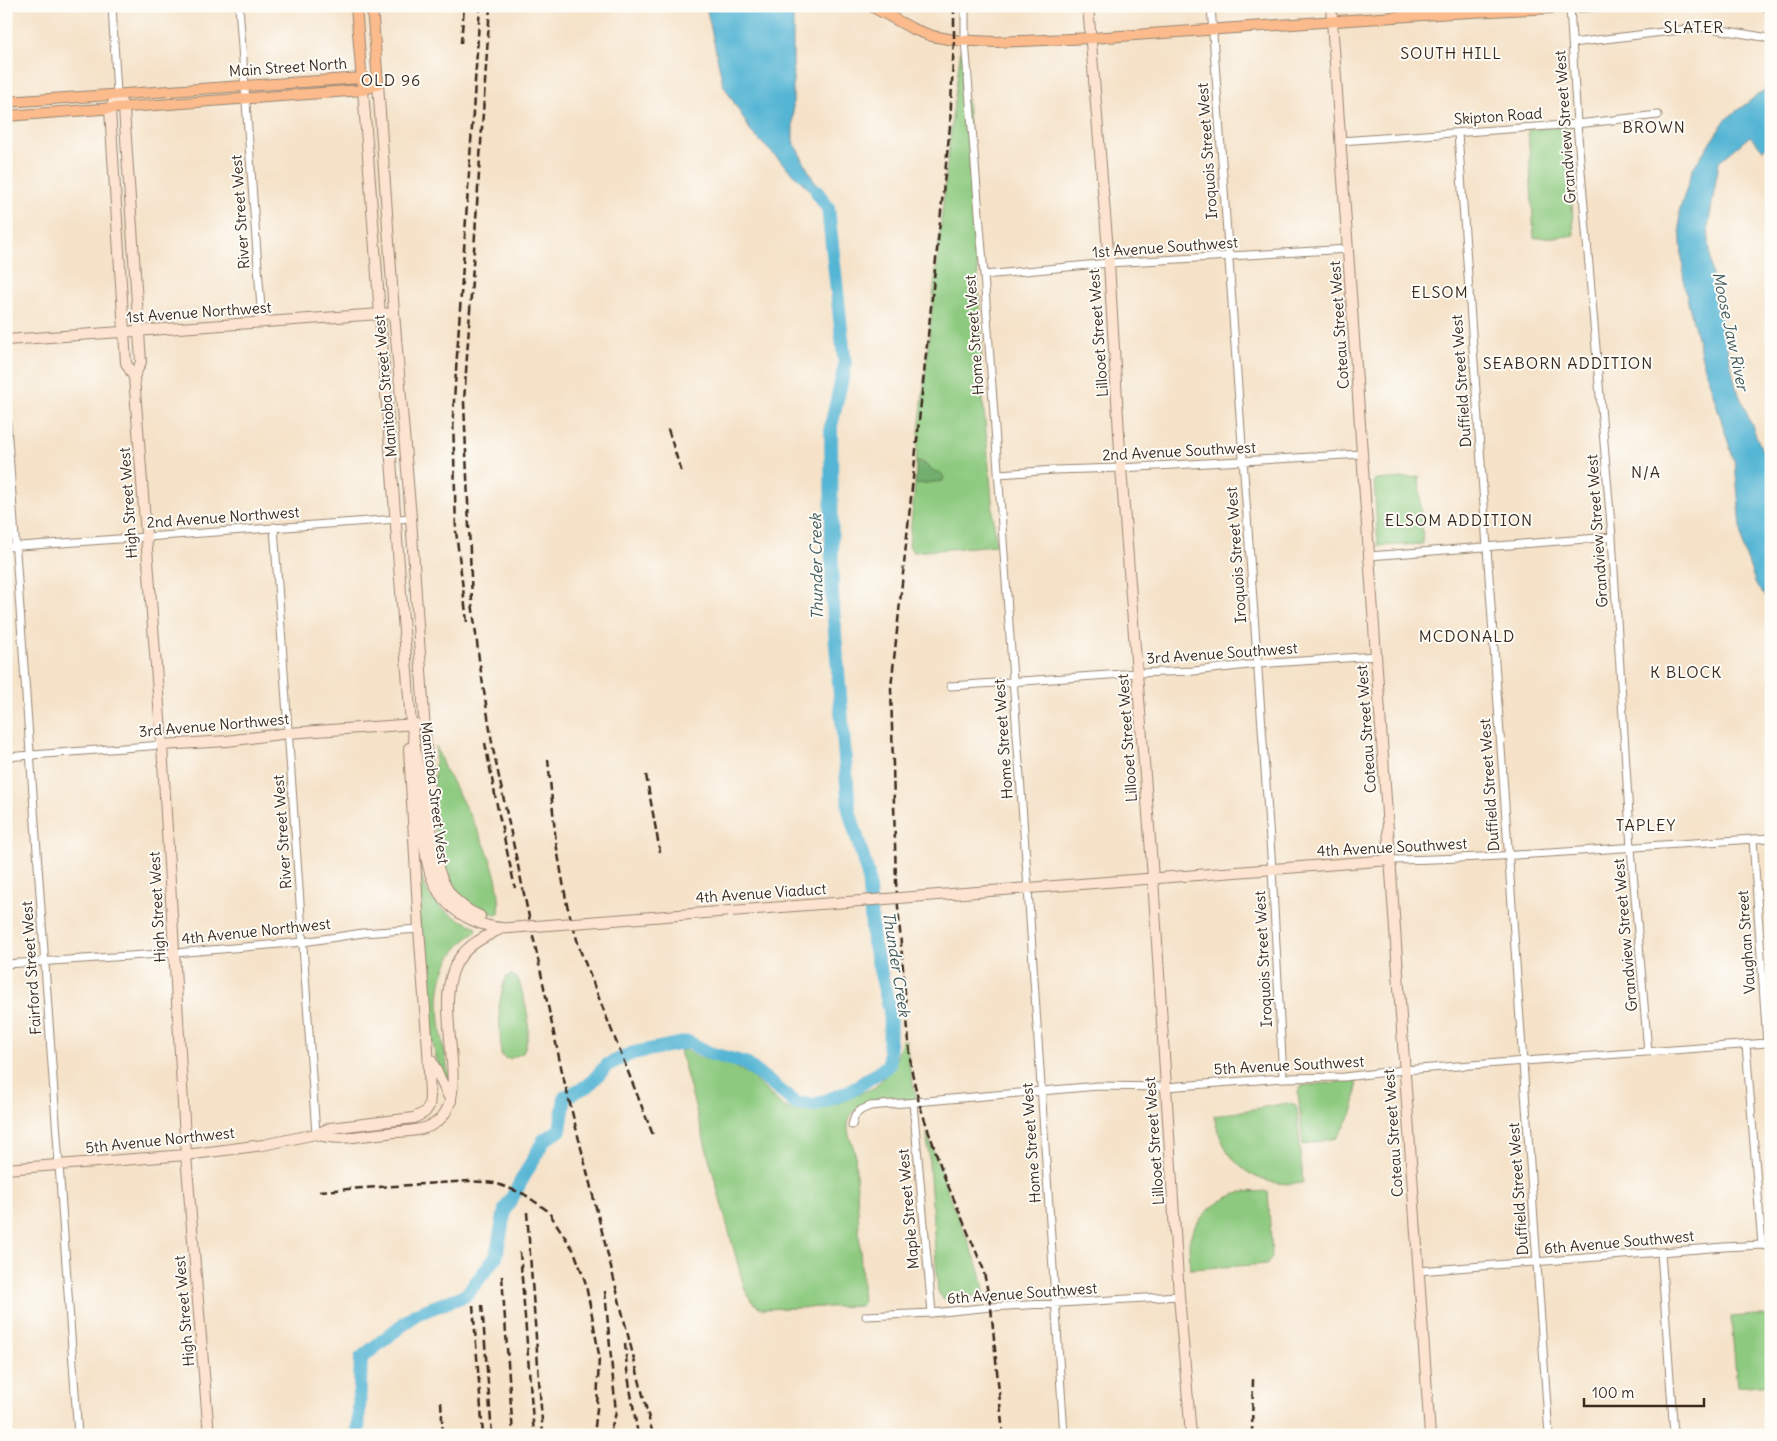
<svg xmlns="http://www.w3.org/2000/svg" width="1777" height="1441" font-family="Delius,sans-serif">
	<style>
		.green { fill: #8dca7f; stroke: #647a4e }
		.forest { fill: #72ae6e; stroke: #566c46 }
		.water { fill: #55b5d4; stroke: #487079 }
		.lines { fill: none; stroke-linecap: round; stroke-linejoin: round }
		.river { stroke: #55b5d4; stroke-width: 14 }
		.street-casing { stroke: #988673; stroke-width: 9 }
		.secondary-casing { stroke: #988673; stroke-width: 12 }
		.primary-casing { stroke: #988673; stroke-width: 12 }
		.street { stroke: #fff; stroke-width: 7 }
		.secondary { stroke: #fde4d1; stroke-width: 10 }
		.primary { stroke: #fbbb8c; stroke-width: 10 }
		.rail { stroke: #3b2a1e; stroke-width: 2.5; stroke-dasharray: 8 4; stroke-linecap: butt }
		.secondary-bridge-casing { stroke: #988673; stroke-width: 12; stroke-linecap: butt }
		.secondary-bridge { stroke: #fde4d1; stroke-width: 10 }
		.labels { text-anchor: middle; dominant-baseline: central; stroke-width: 4; stroke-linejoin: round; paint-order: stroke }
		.street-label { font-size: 15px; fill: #3b2a1e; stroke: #fdfcf7 }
		.neighbourhood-label { font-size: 16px; letter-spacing: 1px; fill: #3b2a1e; stroke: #fdfcf7 }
		.water-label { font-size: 16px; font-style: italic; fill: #445b5e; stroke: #fdfcf7 }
	</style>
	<rect width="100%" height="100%" fill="#fdfcf7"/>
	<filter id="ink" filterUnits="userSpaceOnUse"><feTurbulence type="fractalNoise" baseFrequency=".02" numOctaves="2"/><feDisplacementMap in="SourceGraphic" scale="10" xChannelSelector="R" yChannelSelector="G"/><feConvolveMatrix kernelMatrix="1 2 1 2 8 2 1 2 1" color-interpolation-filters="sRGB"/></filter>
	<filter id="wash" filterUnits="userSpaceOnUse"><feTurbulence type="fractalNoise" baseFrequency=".0096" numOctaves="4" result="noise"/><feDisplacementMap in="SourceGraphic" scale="20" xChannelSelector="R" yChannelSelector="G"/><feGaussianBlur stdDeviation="1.12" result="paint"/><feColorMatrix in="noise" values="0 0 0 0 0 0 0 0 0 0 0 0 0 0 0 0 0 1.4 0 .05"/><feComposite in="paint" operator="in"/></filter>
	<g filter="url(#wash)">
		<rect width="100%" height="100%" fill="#f5e2c8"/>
		<!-- green -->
		<path class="green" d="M961,48l2,2c1,15 -3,29 -1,44l5,5 4,56 -2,13 3,21 10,147 -1,41 15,168 -83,7 -4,-6 6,-62 28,-3 -20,-19 -7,-1 36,-343z
			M1567,127l7,109 -40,2 -6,-109z
			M1419,477l4,67 -45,2 -4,-66z
			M436,746l10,27 4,5c21,42 53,87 49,136 -18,-1 -24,-5 -38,-16 -4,-3 -9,-6 -11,-11 -19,-36 -17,-100 -14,-141z
			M417,860c2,9 4,18 8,27 8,21 32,31 51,40l1,4c-56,37 -36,96 -27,151 -23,-22 -21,-80 -22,-111 -1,-16 0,-30 -8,-45z
			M510,975l6,2 3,4c7,27 15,44 4,72l-14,6 -5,-1 -3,-4 -2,-48 6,-28z
			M906,1040l4,29 7,31c-22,1 -69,-4 -69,27 0,9 5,17 7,26l8,150 -3,3 -98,3 -11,-8 -7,-14 -64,-236 5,-1 16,8 32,8 14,7 37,34 18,5 34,-8 39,-17 18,-20 9,-26z
			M1356,1080c2,26 -5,38 -20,58l-33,7 -5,-53 3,-6z
			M1287,1103l8,2 2,4 6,74c-49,6 -79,-20 -89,-67z
			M927,1133l24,67 29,70 5,25 -41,5 -6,-8z
			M1268,1191l4,67 -5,6 -76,5c-1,-10 -3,-22 -1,-31 6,-22 33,-43 55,-46 7,-1 15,0 23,-1z
			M1771,1314v70l-34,3 -6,-70z"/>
		<!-- forest -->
		<path class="forest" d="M916,461c10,2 15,11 25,12l3,5 -1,3 -28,3z"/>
		<!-- water -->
		<path class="water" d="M706,6h84l3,10v125l35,67 -76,-75 -29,-49z
			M1771,85v57l-8,8 -13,-14 -31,26 -11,66 5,58 23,101 35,85v131l-14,-16 -14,-39 -8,-84 -33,-106 -18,-73 -5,-73 14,-44 33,-49z"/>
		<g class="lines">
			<!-- river -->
			<path class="river" d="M358,1435l3,-77 55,-44 50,-19 30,-38 9,-47 39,-70 16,-10 5,-33 24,-12 18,-20 26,-12 55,-11 21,11 36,10 52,41 17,1 37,-14 38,-26 1,-55 -17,-68 -5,-67 -19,-65 -17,-216 -1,-168 14,-61 -17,-157 -11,-16"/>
		</g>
	</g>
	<g filter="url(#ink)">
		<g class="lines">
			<defs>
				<path id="street" d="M112,6l5,88
					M239,6l23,316
					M965,6v35l6,74 13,160 44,613 36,547
					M1211,6l61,863 11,209
					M1570,6l7,118 35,413 19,311 17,204
					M1572,43l132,-16 59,10 8,3
					M1458,133l91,1302
					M1341,141l236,-17 81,-9
					M984,275l125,-12 240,-14
					M6,410l72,1025
					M998,474l56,-4 67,-2 241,-14
					M274,527l42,607
					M6,547l405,-29
					M1369,556l243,-19
					M951,686l186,-13 57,-2 64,-7 118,-8
					M6,757l156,-12
					M1390,860c127,-2 254,-15 381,-22
					M6,964l169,-11 128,-11 60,-9 56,-4
					M1746,1045l16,200
					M913,1103l19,210
					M852,1125l3,-10 6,-5 9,-4 228,-20 68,1 117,-9 61,-1 60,-7 363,-27 -14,-204
					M1661,1252l13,183
					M1419,1271l305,-24 38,-2 9,2
					M866,1316l66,-3 59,-6 188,-11"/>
				<path id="secondary" d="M1088,6l21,257 12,205 32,410 26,418 12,139
					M1331,6l99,1429
					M378,84l16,229 17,205 21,320c5,35 13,63 48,78
					M363,90l48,634c9,39 7,79 13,118 2,14 4,29 10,41 7,17 21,29 38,37 11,5 24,9 37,8
					M117,94l-7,16 16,253 8,14 28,368 24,410 23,280
					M120,100l4,9 17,253 -7,15
					M6,340l388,-27
					M162,745l65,-4 61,-8 128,-9
					M1016,889l374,-29
					M431,1060l20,41
					M316,1134c22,8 48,1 71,-1 15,-2 32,-1 45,-8 48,-26 -7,-122 29,-169 11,-14 26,-20 41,-28
					M6,1169l180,-14 77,-10 53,-11 14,-6 84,-10 11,-6 4,-6 1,-10 -2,-46 -9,-121 -10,-181"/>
				<path id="primary" d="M356,6l6,77
					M372,6l6,78
					M871,6l42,23 19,7 22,4 41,2 97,-4 360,-25 140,-7
					M1766,6l5,1
					M6,102l356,-24 16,6
					M6,116l357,-26 15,-6"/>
			</defs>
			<!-- street casing -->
			<use href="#street" class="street-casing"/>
			<!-- secondary casing -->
			<use href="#secondary" class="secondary-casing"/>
			<!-- primary casing -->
			<use href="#primary" class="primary-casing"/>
			<!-- street -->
			<use href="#street" class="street"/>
			<!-- secondary -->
			<use href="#secondary" class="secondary"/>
			<!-- primary -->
			<use href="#primary" class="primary"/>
			<!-- rail -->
			<path class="rail" d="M490,6l-26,396 8,200 7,57 14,90 70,327 90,359
				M954,6v34l-4,86 -59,562 5,194 15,186 8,35 25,73 39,92 8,39 12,128
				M461,43l3,-37
				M668,429l13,42
				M467,622l-11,-91 -3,-115 27,-410
				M485,743l13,67 17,78
				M548,759l8,84 11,62 13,45 73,185
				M646,775l14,77
				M319,1191l150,-10 26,2 29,11 24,17 26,40 11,30 7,34 7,40 -2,54 -3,26
				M527,1212l16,223
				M520,1252l14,183
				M502,1276l11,159
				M605,1291l11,122 -7,22
				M473,1305l10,130
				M482,1305l10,130
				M625,1343l2,27 11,65
				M441,1402l2,33
				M1252,1435l1,-58"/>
			<defs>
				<path id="secondary-bridge" d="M509,928l507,-39"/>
			</defs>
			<!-- secondary-bridge casing -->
			<use href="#secondary-bridge" class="secondary-bridge-casing"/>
			<!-- secondary-bridge -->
			<use href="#secondary-bridge" class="secondary-bridge"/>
		</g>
	</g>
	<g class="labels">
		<!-- street labels -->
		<g class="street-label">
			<text transform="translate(288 67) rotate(-4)">Main Street North</text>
			<text transform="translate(1498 116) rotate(-4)">Skipton Road</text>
			<text transform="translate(1565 127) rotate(-94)">Grandview Street West</text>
			<text transform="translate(1207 151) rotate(-94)">Iroquois Street West</text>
			<text transform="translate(240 212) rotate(-94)">River Street West</text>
			<text transform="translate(1165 247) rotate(-4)">1st Avenue Southwest</text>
			<text transform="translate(199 312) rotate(-4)">1st Avenue Northwest</text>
			<text transform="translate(1339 325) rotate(-94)">Coteau Street West</text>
			<text transform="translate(1098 333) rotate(-94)">Lillooet Street West</text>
			<text transform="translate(974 335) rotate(-94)">Home Street West</text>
			<text transform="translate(1461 381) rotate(-94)">Duffield Street West</text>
			<text transform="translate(385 386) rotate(-95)">Manitoba Street West</text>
			<text transform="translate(1179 451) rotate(-3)">2nd Avenue Southwest</text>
			<text transform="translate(128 503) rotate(-94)">High Street West</text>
			<text transform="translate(223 517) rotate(-4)">2nd Avenue Northwest</text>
			<text transform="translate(1597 531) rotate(-94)">Grandview Street West</text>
			<text transform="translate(1236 555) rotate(-94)">Iroquois Street West</text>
			<text transform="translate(1222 653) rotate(-4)">3rd Avenue Southwest</text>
			<text transform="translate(214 725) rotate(-5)">3rd Avenue Northwest</text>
			<text transform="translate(1366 729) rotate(-94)">Coteau Street West</text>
			<text transform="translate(1127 738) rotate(-94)">Lillooet Street West</text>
			<text transform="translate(1003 739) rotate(-94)">Home Street West</text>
			<text transform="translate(1489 785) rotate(-94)">Duffield Street West</text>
			<text transform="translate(435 793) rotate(83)">Manitoba Street West</text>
			<text transform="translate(282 832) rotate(-94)">River Street West</text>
			<text transform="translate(1392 847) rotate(-3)">4th Avenue Southwest</text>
			<text transform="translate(761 893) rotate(-4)">4th Avenue Viaduct</text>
			<text transform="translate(157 907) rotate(-93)">High Street West</text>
			<text transform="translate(256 931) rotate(-6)">4th Avenue Northwest</text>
			<text transform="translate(1625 935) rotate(-95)">Grandview Street West</text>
			<text transform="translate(1746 942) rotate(-94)">Vaughan Street</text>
			<text transform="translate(1263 959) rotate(-93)">Iroquois Street West</text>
			<text transform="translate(31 968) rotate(-94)">Fairford Street West</text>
			<text transform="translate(1289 1065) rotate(-3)">5th Avenue Southwest</text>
			<text transform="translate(1393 1133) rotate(-94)">Coteau Street West</text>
			<text transform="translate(160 1140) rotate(-6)">5th Avenue Northwest</text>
			<text transform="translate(1154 1141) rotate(-94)">Lillooet Street West</text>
			<text transform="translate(1031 1143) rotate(-94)">Home Street West</text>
			<text transform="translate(1518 1189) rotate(-94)">Duffield Street West</text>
			<text transform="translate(908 1209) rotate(-95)">Maple Street West</text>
			<text transform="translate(1619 1242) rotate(-5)">6th Avenue Southwest</text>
			<text transform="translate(1022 1293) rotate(-4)">6th Avenue Southwest</text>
			<text transform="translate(184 1311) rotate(-95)">High Street West</text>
		</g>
		<!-- neighbourhood labels -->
		<g class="neighbourhood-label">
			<text x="1694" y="27">SLATER</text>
			<text x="1451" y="53">SOUTH HILL</text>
			<text x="391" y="80">OLD 96</text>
			<text x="1654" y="127">BROWN</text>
			<text x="1440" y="292">ELSOM</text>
			<text x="1568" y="363">SEABORN ADDITION</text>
			<text x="1646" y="472">N/A</text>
			<text x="1459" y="520">ELSOM ADDITION</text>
			<text x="1467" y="636">MCDONALD</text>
			<text x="1686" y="672">K BLOCK</text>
			<text x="1646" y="825">TAPLEY</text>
		</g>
		<!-- water labels -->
		<g class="water-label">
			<text transform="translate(1731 331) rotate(78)">Moose Jaw River</text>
			<text transform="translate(816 567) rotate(-91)">Thunder Creek</text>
			<text transform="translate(897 964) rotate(81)">Thunder Creek</text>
		</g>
	</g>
	<!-- margin -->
	<rect width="1777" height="1441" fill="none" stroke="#fdfcf7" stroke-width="25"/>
	<!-- scale -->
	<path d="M1584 1398v8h120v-8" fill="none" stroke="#3b2a1e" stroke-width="2.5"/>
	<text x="1592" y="1398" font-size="15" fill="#3b2a1e" stroke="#fdfcf7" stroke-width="4" paint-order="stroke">100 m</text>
</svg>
